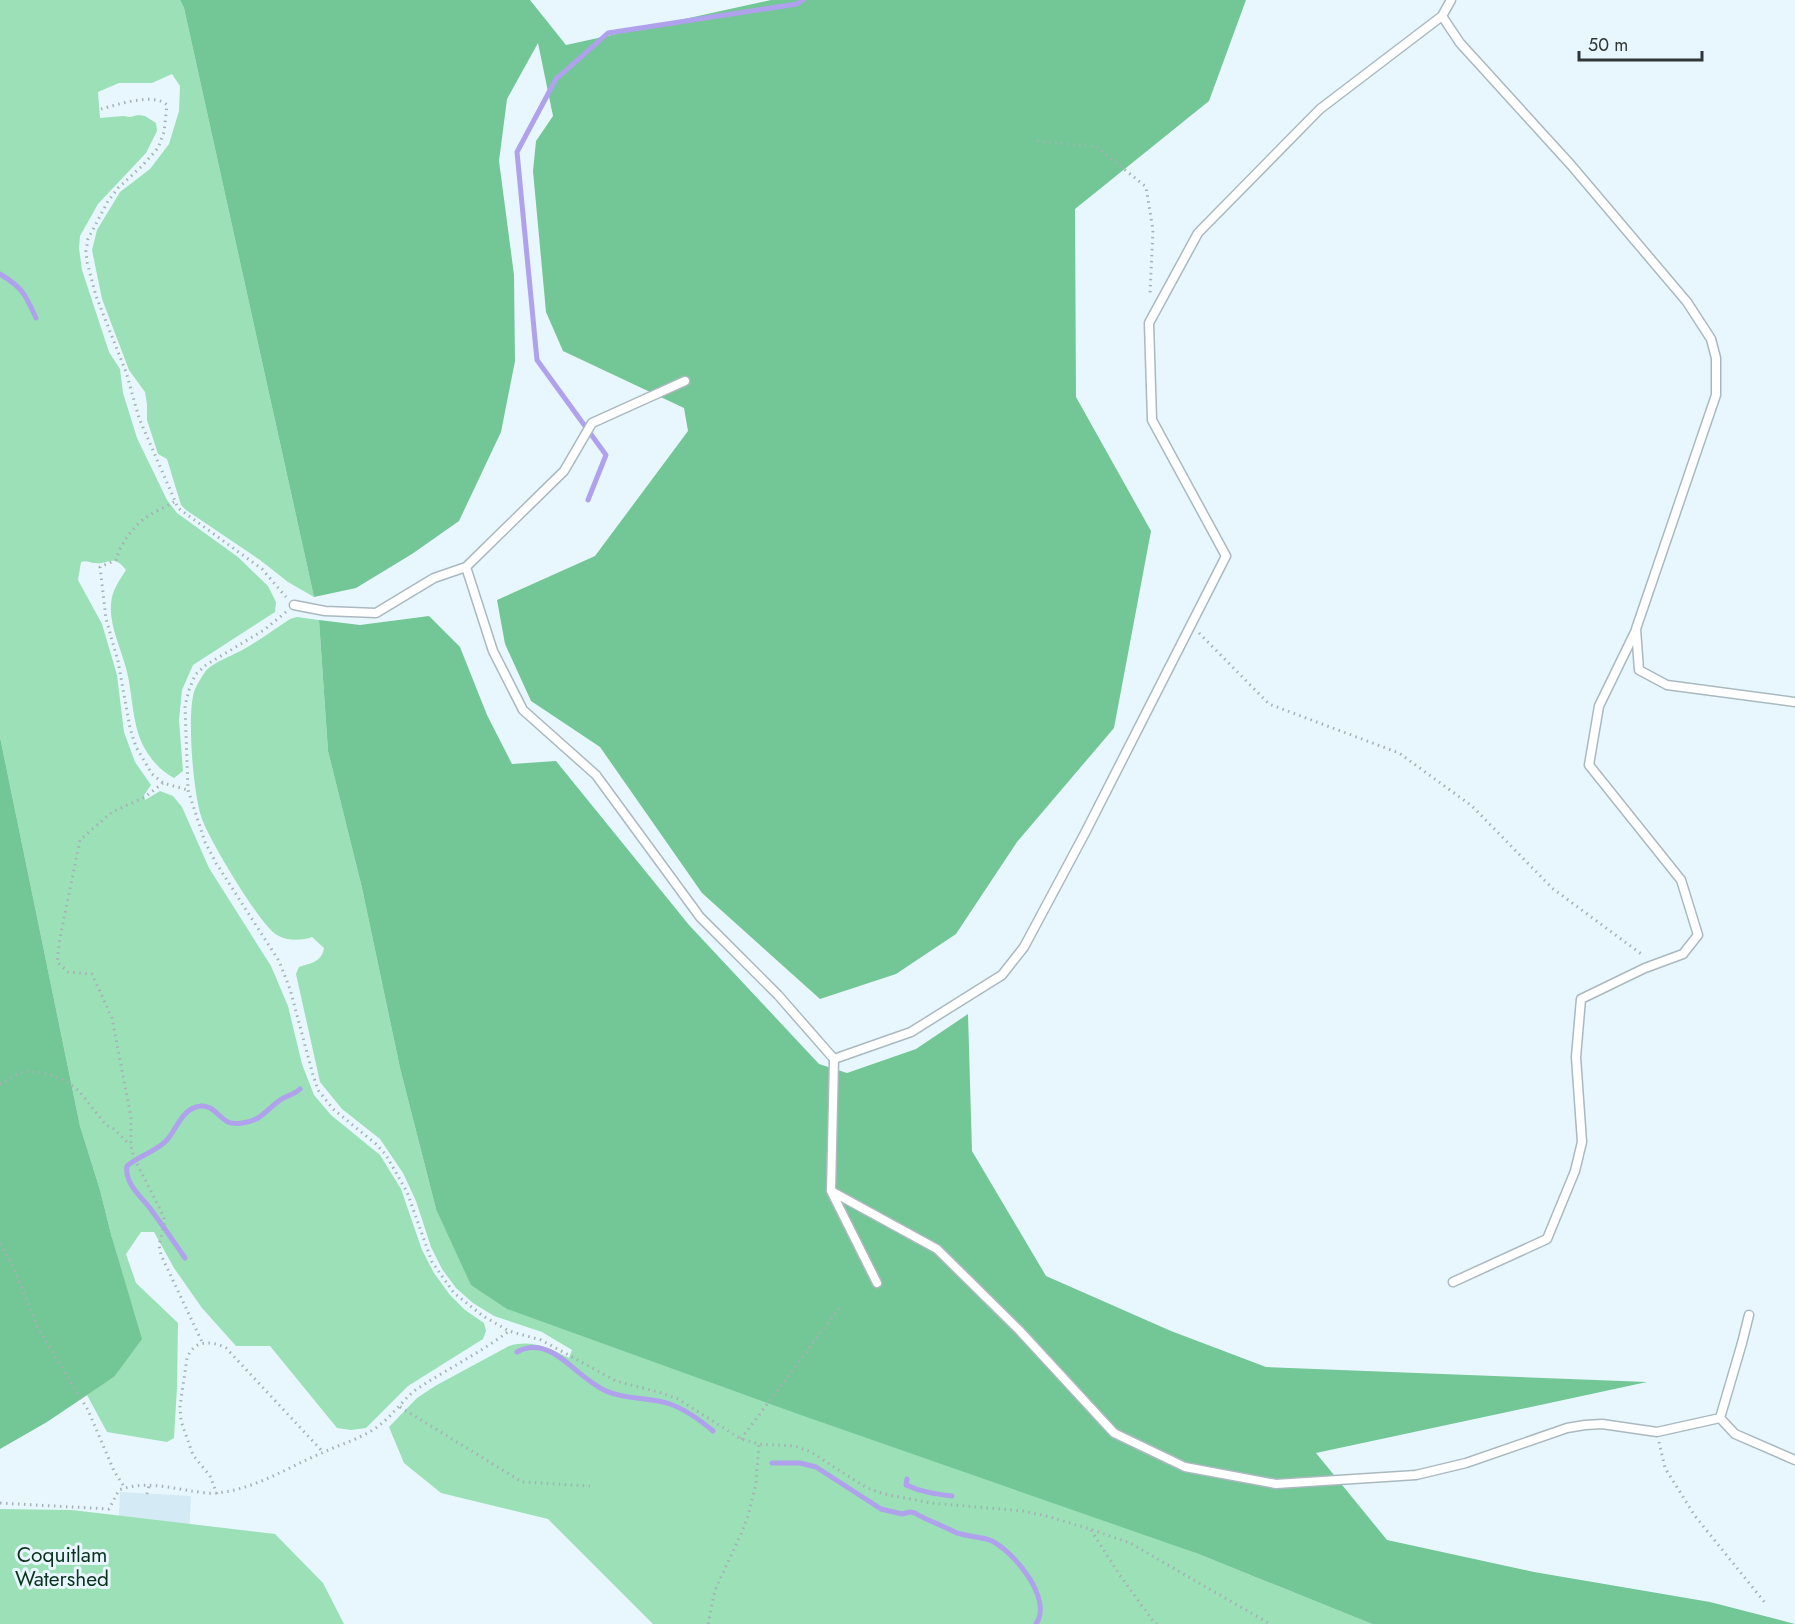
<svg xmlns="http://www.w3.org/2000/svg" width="1795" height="1624" font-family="Jost,sans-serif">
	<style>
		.built { fill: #d4ebf5 }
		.green { fill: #9be0b7 }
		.forest { fill: #73c696 }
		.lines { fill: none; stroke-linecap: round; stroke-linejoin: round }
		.stream { stroke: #b0a1ed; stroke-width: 5 }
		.lane-casing { stroke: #aab9bf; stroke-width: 11 }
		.path { stroke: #a6b1b7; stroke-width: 3; stroke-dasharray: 1.5 4.5; stroke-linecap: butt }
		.lane { stroke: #fff; stroke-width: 8 }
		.labels { text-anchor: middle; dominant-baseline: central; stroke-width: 6; stroke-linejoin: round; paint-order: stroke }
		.park-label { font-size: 21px; fill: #0c321e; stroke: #e8f7fe }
	</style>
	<rect width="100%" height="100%" fill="#e8f7fe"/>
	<!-- built -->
	<path class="built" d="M120,1492l71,4 -2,42 -71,-4z"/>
	<!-- green -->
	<path class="green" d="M0,0h180l4,8 130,589 -26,-15 -28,-22 -74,-50 -5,-5 -14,-46 -9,-5 -11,-34v-16l-2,-12 -16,-22 -27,-71 -10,-49 5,-20 23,-38 30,-23 19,-25 10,-33 1,-25 -8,-12 -20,9h-33l-21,9 2,26 23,-2 7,1 8,-2 7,1 11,7 1,8 -11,22 -48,51 -18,32 -1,12 3,22 27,82 11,17 3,24 14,45 30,62 10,13 61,44 30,29 8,16 -1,10 -82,53 -11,25 -3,30 4,51 -9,7c-12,-6 -22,-17 -29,-29 -13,-23 -12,-52 -18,-77 -5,-22 -18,-46 -16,-68 1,-14 8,-23 15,-34 -13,-17 -17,-5 -31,-7 -6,0 -8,-3 -14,-1l-3,18 24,44 15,51 7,57 11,30 16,23 -7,10 1,5 15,-9 13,5 9,11 27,61 62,98 17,40 14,58 12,31 17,20 49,40 21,34 21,61 12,23 16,22 15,15 19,13 2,8 -3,8 -75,47 -42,42 -15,2 -14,-2 -67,-82h-34l-34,-38 -28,-40 -20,-36h-13l-15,22 10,29 42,40 -1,64 -3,51 -7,4 -60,-10 -20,-37 27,-18 -2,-139 -12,-48 -20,-64 -80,-389z
		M297,617l22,3 9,131 34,137 38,180 36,141 760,344 176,71h-719l-105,-105 -107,-26 -37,-30 -15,-36 28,-29 18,-12 74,-40c23,-7 40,2 60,12l3,-8 -30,-18 -48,-16 -21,-13 -17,-15 -14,-19 -11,-22 -15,-46 -13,-28 -23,-34 -38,-30 -22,-27 -24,-108 3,-7c12,-4 23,-5 25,-19l-12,-11c-10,4 -25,4 -35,-2 -16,-8 -71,-100 -76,-119 -8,-25 -14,-100 -7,-124 2,-6 7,-14 11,-20 6,-9 29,-17 39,-23 16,-9 31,-20 46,-30z
		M0,1509l72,1 203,24 48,49 21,41h-344z"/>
	<!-- forest -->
	<path class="forest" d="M180,0h350l36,45 205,-45h475l-37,101 -134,108 1,188 75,134 -37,197 -97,114 -61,92 -60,40 -76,25 -118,-106 -102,-146 -69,-46 -26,-57 -8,-44 98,-44 93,-125 -4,-23 -121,-57 -17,-39 -13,-141 3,-30 17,-25 -15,-73 -31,56 -8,62 15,114 1,86 -14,71 -42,89 -47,33 -56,34 -42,9 -130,-589z
		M429,616l31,31 27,68 25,49 44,-3 133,164 130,139 28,9 69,-24 52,-35 4,137 74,125 125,55 95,36 381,15 -331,71 71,87 147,32 176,30 85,22h-423l-176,-71 -398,-139 -291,-105 -36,-24 -35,-76 -36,-141 -38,-180 -34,-137 -9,-131 41,5z
		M0,737l80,389 20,64 12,48 30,101 -28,38 -67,45 -47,27z"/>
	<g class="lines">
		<!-- stream -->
		<path class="stream" d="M0,274c23,14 25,20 36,44
			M588,500l18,-45 -69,-95 -20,-208 39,-73 52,-46 189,-29 6,-4
			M185,1258c-11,-16 -22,-32 -33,-47 -9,-13 -28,-27 -25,-45 11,-10 28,-14 39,-25 11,-11 15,-33 35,-35 12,-1 17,11 27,16 5,2 9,2 14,1 19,-2 24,-13 38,-23 7,-5 14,-5 20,-11
			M517,1352c12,-7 25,-5 36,1 19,11 33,29 53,38 20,9 43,6 64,13 17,6 30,16 43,27
			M772,1463h28l16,4 65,42 21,5 8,-2 5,1c9,6 19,9 29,14 6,2 11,6 17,7 10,3 22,3 31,7 23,12 61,58 44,83
			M907,1479l-1,6c15,7 30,9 46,11"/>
		<defs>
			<path id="lane" d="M1451,0l-9,16 18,27 111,122 116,137 24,37 5,19v37l-80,234 3,41 28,15 128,17
				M466,567l98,-96 28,-48 93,-42
				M294,605l31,6 51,2 58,-35 32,-11 27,84 30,59 73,65 104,142 78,78 56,64 -3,132 106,58 82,81 95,103 71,34 91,17 140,-9 50,-12 101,-35 18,-3 17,-1 55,8 63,-14 22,-75 7,-28
				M834,1059l77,-27 91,-57 22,-28 61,-114 141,-277 -74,-136 -3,-97 49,-90 122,-124 122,-93
				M831,1191l46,92
				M1453,1282l94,-43 28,-68 7,-29 -6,-85 5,-58 64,-31 38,-14 15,-19 -17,-55 -92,-115 10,-59 37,-76
				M1720,1418l15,16 60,26"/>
		</defs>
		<!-- lane casing -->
		<use href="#lane" class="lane-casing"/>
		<!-- path -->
		<path class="path" d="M101,109c16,-4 52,-17 66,-4l-3,27 -6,16 -16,18 -24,22 -10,13 -20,38 -2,12 1,11 9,34 30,76 13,46 39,90 84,61 24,28
			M1037,141l60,6 49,40 7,43 -3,64
			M174,502c-9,5 -20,10 -29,16 -13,10 -25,27 -29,42l-16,7 6,52 12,42 12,67 6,19 16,27 11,9 25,7
			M286,612l-22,18 -58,35 -11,10 -6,15 -4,16 3,84 17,52 11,21 63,98 11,28 23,86 5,15 15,19 43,35 10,11 21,37 25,70 22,31 29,23 26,15 32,9 75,41 46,12 16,6 63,40 18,5 36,2 16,6 56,36 17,6 47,9 92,8 27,6 40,12 40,14 140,81
			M1199,633l70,71 130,49 73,53 80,82 92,68
			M163,783l-18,14 -33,15 -32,28 -20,98 -3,24 11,10 24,2 20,44 19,99v29l3,12 29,57 2,7 -6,23 2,10 42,89
			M0,1084l19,-11 9,-2 21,3 20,9 10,8 27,34 8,4 16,16
			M0,1244l13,22 25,62 50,82 26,61 11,17
			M400,1407l122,75 68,4
			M741,1439l98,-131
			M1659,1442l6,26 30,48 71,88
			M147,1494l2,-8
			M217,1494l-7,-18 -17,-21 -12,-34 -1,-15 7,-48c7,-18 24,-18 39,-10l97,104
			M0,1503l109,6 10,-19c23,-9 49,-3 72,1 8,1 19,3 27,2 40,-5 70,-26 106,-41 19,-9 40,-14 57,-28 12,-9 24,-27 36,-35 30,-20 63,-36 92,-58
			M1091,1530l28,44 34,47 4,3
			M708,1624l7,-34 26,-56 7,-18 8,-32 3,-40"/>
		<!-- lane -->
		<use href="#lane" class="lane"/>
	</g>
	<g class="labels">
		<!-- park labels -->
		<g class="park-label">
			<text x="62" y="1555">Coquitlam<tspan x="62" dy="24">Watershed</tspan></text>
		</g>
	</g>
	<!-- scale -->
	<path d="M1579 51v9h123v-9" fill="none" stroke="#303638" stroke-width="3"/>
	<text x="1588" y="51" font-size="18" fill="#303638" stroke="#e8f7fe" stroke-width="4.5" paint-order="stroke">50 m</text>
</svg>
